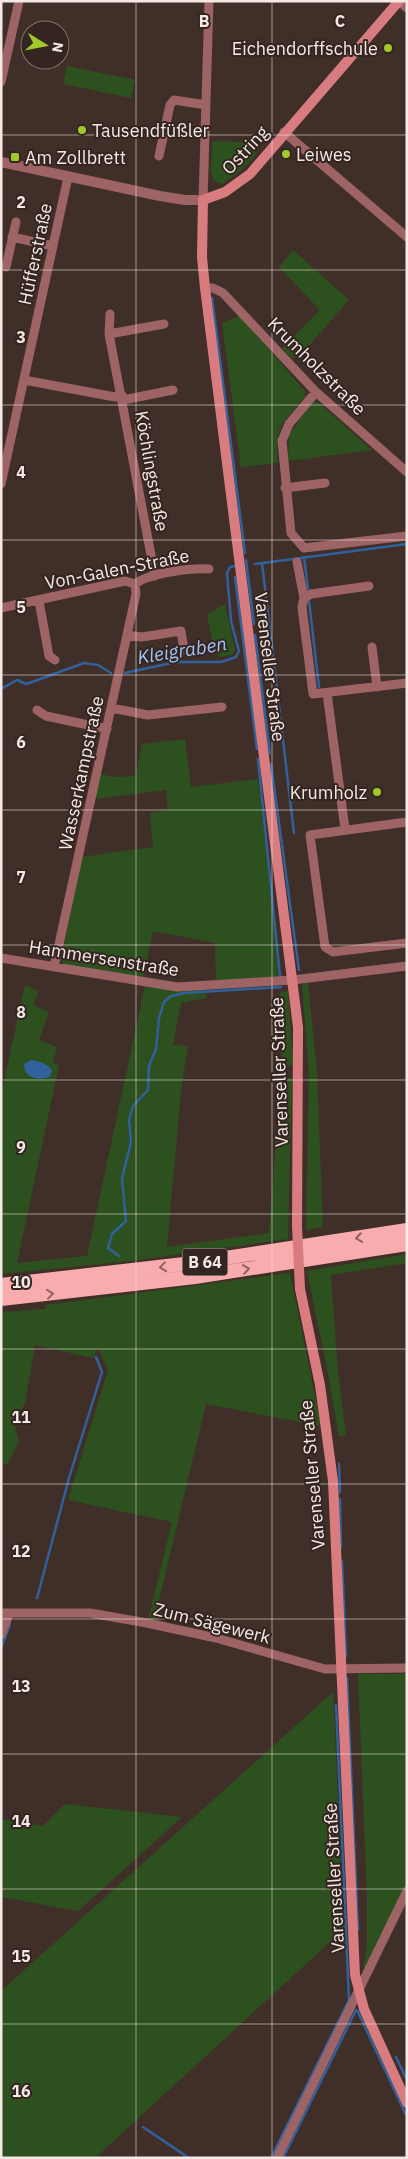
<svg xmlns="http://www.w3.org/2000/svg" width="408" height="2159" font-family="'IBM Plex Sans',sans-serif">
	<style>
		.green { fill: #2c511e }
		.water { fill: #31619c }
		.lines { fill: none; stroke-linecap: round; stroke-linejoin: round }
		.stream { stroke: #31619c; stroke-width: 2.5 }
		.minor { stroke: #9e6365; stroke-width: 9 }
		.tertiary { stroke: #9e6365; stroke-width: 10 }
		.secondary { stroke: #d87c7f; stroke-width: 10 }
		.trunk { stroke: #f9acae; stroke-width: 14 }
		.secondary-bridge { stroke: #d87c7f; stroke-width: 10 }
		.oneway { stroke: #8d6260 }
		.grid { fill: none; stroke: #f4e9e5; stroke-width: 1; stroke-opacity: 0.55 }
		.poi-dot { fill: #a1c92a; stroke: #352520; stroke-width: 2 }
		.labels { text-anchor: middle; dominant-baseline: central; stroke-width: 4; stroke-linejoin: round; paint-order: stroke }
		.shield { fill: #352520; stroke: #bbaeaa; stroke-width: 1 }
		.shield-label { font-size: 16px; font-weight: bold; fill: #f4e9e5 }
		.poi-label { font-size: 18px; fill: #f4e9e5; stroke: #352520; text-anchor: start }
		.street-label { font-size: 18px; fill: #f4e9e5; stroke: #352520 }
		.water-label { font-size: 19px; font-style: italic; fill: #9dc4f7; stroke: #352520 }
		.grid-label { font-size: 16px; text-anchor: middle; font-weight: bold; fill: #f4e9e5; stroke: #352520; stroke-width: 4; stroke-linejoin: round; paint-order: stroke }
	</style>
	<rect width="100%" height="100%" fill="#402f29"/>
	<!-- green -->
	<path class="green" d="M67,66l68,14 -4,18 -68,-14z
		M212,141l30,1 15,11 -15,17 -20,14 -8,-3 -3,-9z
		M293,250l56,50 -44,50 -13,9 -10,-11 38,-38 -41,-43z
		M240,316l65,75v6c-23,26 -31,30 -27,66l-37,4 -19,-144z
		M312,402h6l54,48 -84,11 1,-26z
		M225,604l10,47 -3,4 -14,2v-7l-4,-1 -7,-35z
		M185,739l6,48 67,-8 14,117 6,81 -62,4 -1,-38 -62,-12 -10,47 -79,-14 -3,-4 21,-103 71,-10 -3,-34 18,-3 -2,-20 -71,9 5,-25 15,3 21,-1 6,-32z
		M308,983l9,89 6,155 -17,3 3,-159 -7,-87z
		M25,985l14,6 -6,14 16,7 -10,28 18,7 -4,16 6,2 -42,198 70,-7 58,-270 61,2v10l-25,5 -8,42 15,1 -7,45 -14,156 102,-14 12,-158 11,3 -4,161 -157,22 -130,13v-178z
		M288,991l5,71 -3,4 -8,-1 -2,-73z
		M407,1254v9l-76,12 7,97 8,63 -7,2 -9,-54 -23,-112z
		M290,1273l31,153 -115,-22 -52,217 -6,-1 24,-98 -104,-22 40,-130 -10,-22 -5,10 -58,-13 -10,58 -11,21 5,17 -11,23 -7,-1v-151l45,-3v-4z
		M358,1674h49v209l-41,84h-3l4,-20v-50z
		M333,1692l11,237 -249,229h-94v-167z
		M65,1804l117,13 -104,94 -77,-14v-78l42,7z"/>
	<!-- water -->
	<path class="water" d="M31,1060c8,1 18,4 21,11l-3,6c-11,4 -25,1 -25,-13z"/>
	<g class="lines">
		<!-- stream -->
		<path class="stream" d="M212,298l33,255
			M304,557l4,32
			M246,560l8,64
			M262,563l32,270
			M255,564l152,-20
			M235,577l22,172
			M309,601l10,86
			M255,635l15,119
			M125,673l51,-11h45l15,-5 3,-6 -8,-30 -4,-48 3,-6 5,-1
			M1,689l16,-9 9,4 6,-2 52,-19 14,2 13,8
			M258,759l22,217
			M271,764l28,206
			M119,1256l-11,-8 4,-14 14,-13 -4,-43 9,-36 -2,-22 4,-14 15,-16 1,-24 7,-17 3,-31 5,-16 7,-6 13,-3 97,-6
			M339,1464l1,28
			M340,1499l1,49
			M342,1561l4,95
			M37,1598l32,-120 33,-106 -6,-15
			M1,1648l9,-24
			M347,1678l11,252
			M396,2057l11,23
			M143,2127l46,31
			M271,2158l78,-158 -13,-295
			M283,2158l73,-148 2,2 49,105"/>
		<!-- minor -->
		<path class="minor" d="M399,1l8,7
			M1,82l18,-81
			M284,132l123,105
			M159,156l11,-51 4,-5 32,5
			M203,200l6,-199
			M12,237l41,9
			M6,267l10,-45
			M205,288h8l10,5 93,99 91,80
			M110,314l-1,20 46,242
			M109,334l55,-10
			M24,380l91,17 7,-2
			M316,392l-27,32 -7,17 9,92 13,15 103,-12
			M123,400l50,-10
			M1,484l67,-307
			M285,488l40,-5
			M297,562l7,36
			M369,586l-58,8 -7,4 -2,9 11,87 94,-11
			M39,601l10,55 6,4
			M1,608l124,-27 10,3c14,-11 56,-16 74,-15
			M127,635l15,2 39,-6 3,19
			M372,647l5,40
			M327,693l18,136
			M111,708l37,7 74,-8
			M37,710l9,6 61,13
			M407,822l-97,13 15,112 8,5 74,-9
			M1,958l176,29 116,-7 114,-14
			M54,967l82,-373 -1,-10
			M1,1613h89l57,10 69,15 109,31 82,-1
			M1,1635l8,-21
			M277,2158l130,-267"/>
		<!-- tertiary -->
		<path class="tertiary" d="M1,162l159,34 25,4h18"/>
		<!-- secondary -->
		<path class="secondary" d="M297,1226l1,-199 -93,-739 -3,-31 1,-57 22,-8 25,-18 149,-173
			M300,1289l20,96 13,96 22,494 9,34 43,94"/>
		<!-- trunk -->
		<path class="trunk" d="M1,1285l192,-22 214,-33
			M1,1299l194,-22 212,-33"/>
		<!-- secondary-bridge -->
		<path class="secondary-bridge" d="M297,1226l3,63"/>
	</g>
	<!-- one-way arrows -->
	<defs><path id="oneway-chevron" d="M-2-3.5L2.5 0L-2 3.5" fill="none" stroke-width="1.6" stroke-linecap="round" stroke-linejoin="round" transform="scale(1.25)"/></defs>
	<g class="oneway">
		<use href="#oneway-chevron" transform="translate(359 1238) rotate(171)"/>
		<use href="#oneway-chevron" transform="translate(163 1267) rotate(173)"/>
		<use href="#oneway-chevron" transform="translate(246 1269) rotate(-9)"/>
		<use href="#oneway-chevron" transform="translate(50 1294) rotate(-7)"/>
	</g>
	<!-- grid -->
	<path class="grid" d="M136,1v2157M272,1v2157M1,135h406M1,270h406M1,405h406M1,540h406M1,675h406M1,810h406M1,945h406M1,1080h406M1,1214h406M1,1349h406M1,1484h406M1,1619h406M1,1754h406M1,1889h406M1,2024h406"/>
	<!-- markers -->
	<g class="poi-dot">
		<circle cx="388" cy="48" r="5"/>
		<circle cx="82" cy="130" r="5"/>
		<circle cx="286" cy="154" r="5"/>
		<rect x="10" y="152" width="10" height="10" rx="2.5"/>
		<circle cx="377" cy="792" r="5"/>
	</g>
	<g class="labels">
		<!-- shield labels -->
		<rect class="shield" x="182.5" y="1248.5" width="45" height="27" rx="4"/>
		<g class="shield-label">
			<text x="205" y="1262">B 64</text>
		</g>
		<!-- poi labels -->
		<g class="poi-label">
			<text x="378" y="48" text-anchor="end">Eichendorffschule</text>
			<text x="92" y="130">Tausendfüßler</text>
			<text x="296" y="154">Leiwes</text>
			<text x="25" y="157">Am Zollbrett</text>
			<text x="367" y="792" text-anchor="end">Krumholz</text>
		</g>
		<!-- street labels -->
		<g class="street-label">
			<text transform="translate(245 150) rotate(-47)">Ostring</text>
			<text transform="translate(35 254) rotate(-78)">Hüfferstraße</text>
			<text transform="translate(317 366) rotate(45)">Krumholzstraße</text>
			<text transform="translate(152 471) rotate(80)">Köchlingstraße</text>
			<text transform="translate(117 569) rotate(-11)">Von-Galen-Straße</text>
			<text transform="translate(270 667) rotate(83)">Varenseller Straße</text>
			<text transform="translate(81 773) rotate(-78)">Wasserkampstraße</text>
			<text transform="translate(104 958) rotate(9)">Hammersenstraße</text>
			<text transform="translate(279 1072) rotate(-92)">Varenseller Straße</text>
			<text transform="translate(312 1475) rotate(-95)">Varenseller Straße</text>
			<text transform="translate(212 1623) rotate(14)">Zum Sägewerk</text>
			<text transform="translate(334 1878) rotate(-93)">Varenseller Straße</text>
		</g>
		<!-- water labels -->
		<g class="water-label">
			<text transform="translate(182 650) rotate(-9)">Kleigraben</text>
		</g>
	</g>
	<g class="grid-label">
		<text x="204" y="27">B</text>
		<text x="340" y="27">C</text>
		<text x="21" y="208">2</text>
		<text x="21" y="343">3</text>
		<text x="21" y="478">4</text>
		<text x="21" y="613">5</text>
		<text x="21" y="748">6</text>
		<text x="21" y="883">7</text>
		<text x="21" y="1018">8</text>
		<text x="21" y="1153">9</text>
		<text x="21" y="1288">10</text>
		<text x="21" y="1423">11</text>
		<text x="21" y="1557">12</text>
		<text x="21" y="1692">13</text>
		<text x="21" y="1827">14</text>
		<text x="21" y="1962">15</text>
		<text x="21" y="2097">16</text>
	</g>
	<!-- border -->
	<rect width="408" height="2159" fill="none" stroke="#f4e9e5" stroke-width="5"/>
	<!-- north arrow -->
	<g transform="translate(45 45) rotate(100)"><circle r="24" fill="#352520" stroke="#81736f"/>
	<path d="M0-4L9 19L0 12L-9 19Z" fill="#a1c92a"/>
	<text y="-8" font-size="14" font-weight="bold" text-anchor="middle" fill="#f4e9e5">N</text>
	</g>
</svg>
